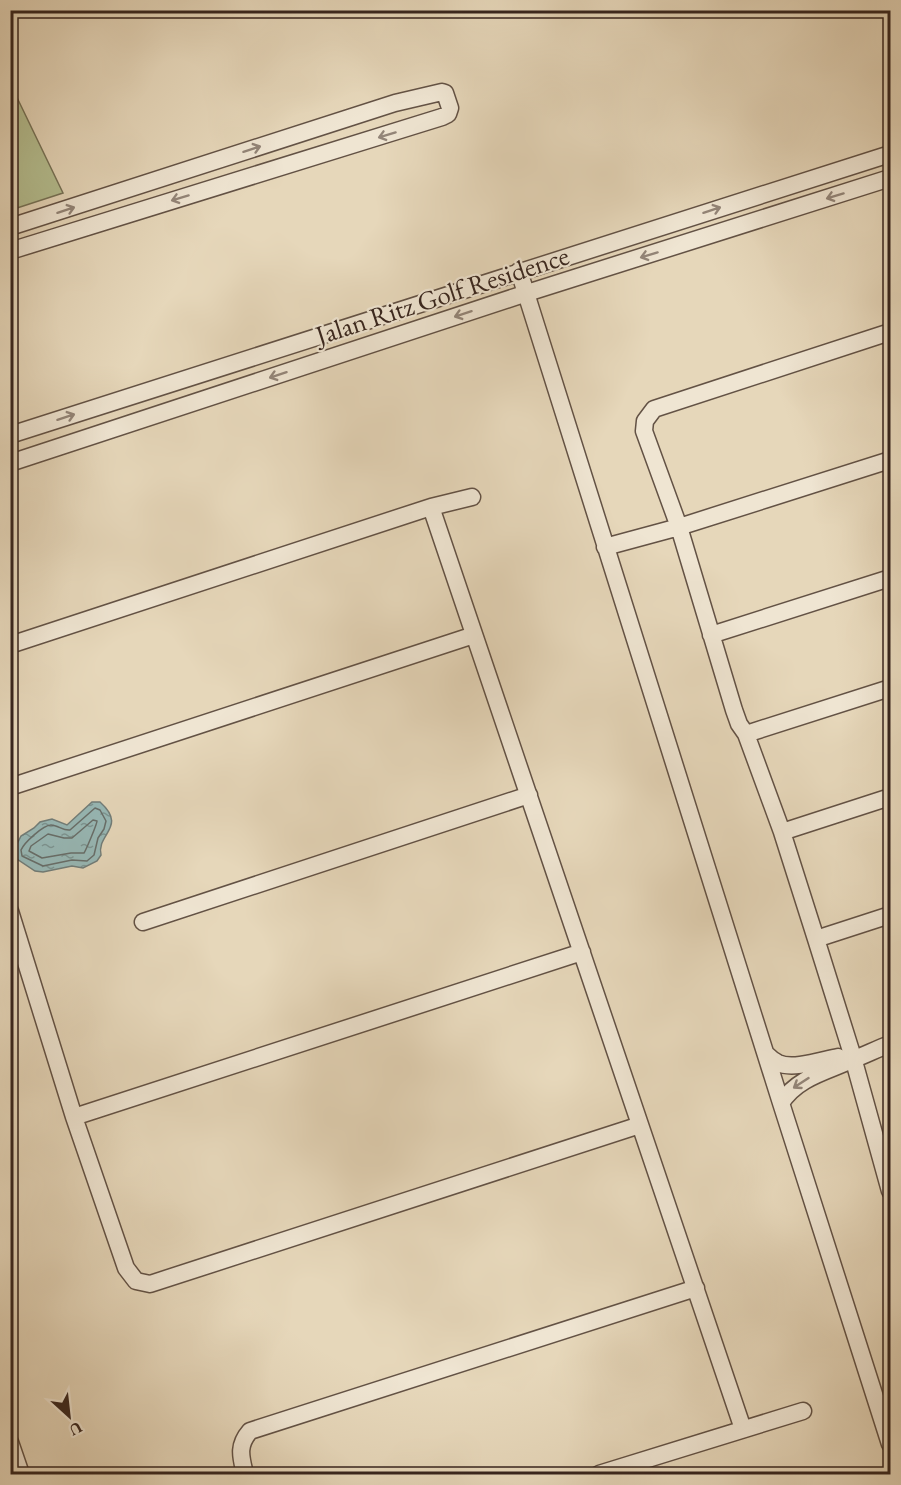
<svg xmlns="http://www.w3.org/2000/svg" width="901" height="1485" font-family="'EB Garamond',serif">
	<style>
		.grass { fill: #b4be90; stroke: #767257; stroke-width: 1.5 }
		.water { fill: url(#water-ripples); stroke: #717d79; stroke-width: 1.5 }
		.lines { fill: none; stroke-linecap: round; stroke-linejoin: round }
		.shore { stroke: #676e6a; stroke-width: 1.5 }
		.street-casing { stroke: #635245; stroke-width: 19 }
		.street { stroke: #efe5d2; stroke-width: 16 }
		.oneway { stroke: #938578 }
		.labels { text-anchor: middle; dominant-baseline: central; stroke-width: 4.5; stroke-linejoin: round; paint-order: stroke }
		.street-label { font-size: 27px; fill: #37251e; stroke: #efe5d2 }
	</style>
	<defs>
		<pattern id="water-ripples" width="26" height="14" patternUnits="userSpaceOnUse" patternTransform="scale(1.5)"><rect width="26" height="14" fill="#97b8b6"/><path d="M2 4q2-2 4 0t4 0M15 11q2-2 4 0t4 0" fill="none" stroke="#7c9593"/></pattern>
	</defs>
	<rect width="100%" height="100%" fill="#e6d7ba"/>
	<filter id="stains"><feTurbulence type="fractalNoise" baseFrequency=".00333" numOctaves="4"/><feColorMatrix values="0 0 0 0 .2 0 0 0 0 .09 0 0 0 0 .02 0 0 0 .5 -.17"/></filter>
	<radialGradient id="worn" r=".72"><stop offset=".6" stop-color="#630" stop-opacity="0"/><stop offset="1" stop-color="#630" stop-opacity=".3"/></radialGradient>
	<!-- grass -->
	<path class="grass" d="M10,83l53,110 -52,17h-1z"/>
	<!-- water -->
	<path class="water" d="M92,802h8c28,25 -4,32 1,53l-4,6 -14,7 -11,-2 -29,6 -8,-1 -18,-12 -3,-9 7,-14 13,-8 6,-6 12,-3 15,6z"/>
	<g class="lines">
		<!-- shore -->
		<path class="shore" d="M95,808l5,2 6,11 -2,8 -6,9 -4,17 -7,6 -15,-1 -29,6 -21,-10 -1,-6c3,-7 22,-25 30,-25 7,0 12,6 19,5z
			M93,820l4,1c0,3 -11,29 -13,32h-13l-29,5 -13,-7 2,-5 17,-12 16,4h8z"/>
		<defs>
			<path id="street" d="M10,227l385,-124 47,-11 3,1 5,15 -2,6 -6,3 -432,134
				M519,271l262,832 109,341
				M890,332l-236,77 -9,12 -1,10 35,96 55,183 5,14 7,10 36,98 34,107 36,115 38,137
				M10,435l880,-281
				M10,463l517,-170 363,-115
				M431,507l312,922
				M605,547l74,-20 211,-67
				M711,635l179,-57
				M10,645l421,-138 41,-10
				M746,734l144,-46
				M10,787l464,-152
				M782,832l108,-35
				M10,911l64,206 52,151 10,13 14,3 490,-159
				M143,922l386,-127
				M816,939l74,-24
				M766,1054c3,3 8,7 12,9 15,7 44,-3 60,-6
				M781,1103c16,-25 44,-31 71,-43 13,-5 25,-11 38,-16
				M74,1117l508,-165
				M10,1442l11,32
				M245,1474c-4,-17 -8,-28 5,-43l446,-143
				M599,1474l204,-63"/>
		</defs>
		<!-- street casing -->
		<use href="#street" class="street-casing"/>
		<!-- street -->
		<use href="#street" class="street"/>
	</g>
	<!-- one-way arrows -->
	<defs><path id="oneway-shaft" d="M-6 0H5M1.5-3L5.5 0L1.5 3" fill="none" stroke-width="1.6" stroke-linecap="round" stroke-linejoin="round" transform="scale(1.5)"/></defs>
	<g class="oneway">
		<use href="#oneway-shaft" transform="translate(387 135) rotate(163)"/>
		<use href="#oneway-shaft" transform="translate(252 149) rotate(-18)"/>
		<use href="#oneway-shaft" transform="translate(835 196) rotate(163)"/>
		<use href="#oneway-shaft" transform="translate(180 198) rotate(163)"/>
		<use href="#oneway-shaft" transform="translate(66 210) rotate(-18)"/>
		<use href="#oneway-shaft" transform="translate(712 210) rotate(-18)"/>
		<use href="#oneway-shaft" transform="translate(649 255) rotate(163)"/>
		<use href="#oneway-shaft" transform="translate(463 314) rotate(162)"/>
		<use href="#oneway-shaft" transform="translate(278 375) rotate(162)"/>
		<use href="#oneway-shaft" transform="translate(66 417) rotate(-18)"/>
		<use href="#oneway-shaft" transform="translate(801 1083) rotate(147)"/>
	</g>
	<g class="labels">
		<!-- street labels -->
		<g class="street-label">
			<text transform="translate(442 295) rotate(-18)">Jalan Ritz Golf Residence</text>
		</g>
	</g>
	<!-- margin -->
	<rect width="901" height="1485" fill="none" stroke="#e6d7ba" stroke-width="36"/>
	<rect x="12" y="12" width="877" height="1461" fill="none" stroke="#37251e" stroke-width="3"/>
	<rect x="18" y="18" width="865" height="1449" fill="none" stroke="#37251e" stroke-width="1.5"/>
	<!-- north arrow -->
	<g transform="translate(69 1416) rotate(153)" stroke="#efe5d2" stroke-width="4.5" paint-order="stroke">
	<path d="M0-4.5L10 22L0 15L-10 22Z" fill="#37251e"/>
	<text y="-9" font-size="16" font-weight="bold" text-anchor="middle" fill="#37251e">U</text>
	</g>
	<rect width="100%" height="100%" filter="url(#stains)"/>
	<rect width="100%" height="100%" fill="url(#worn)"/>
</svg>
